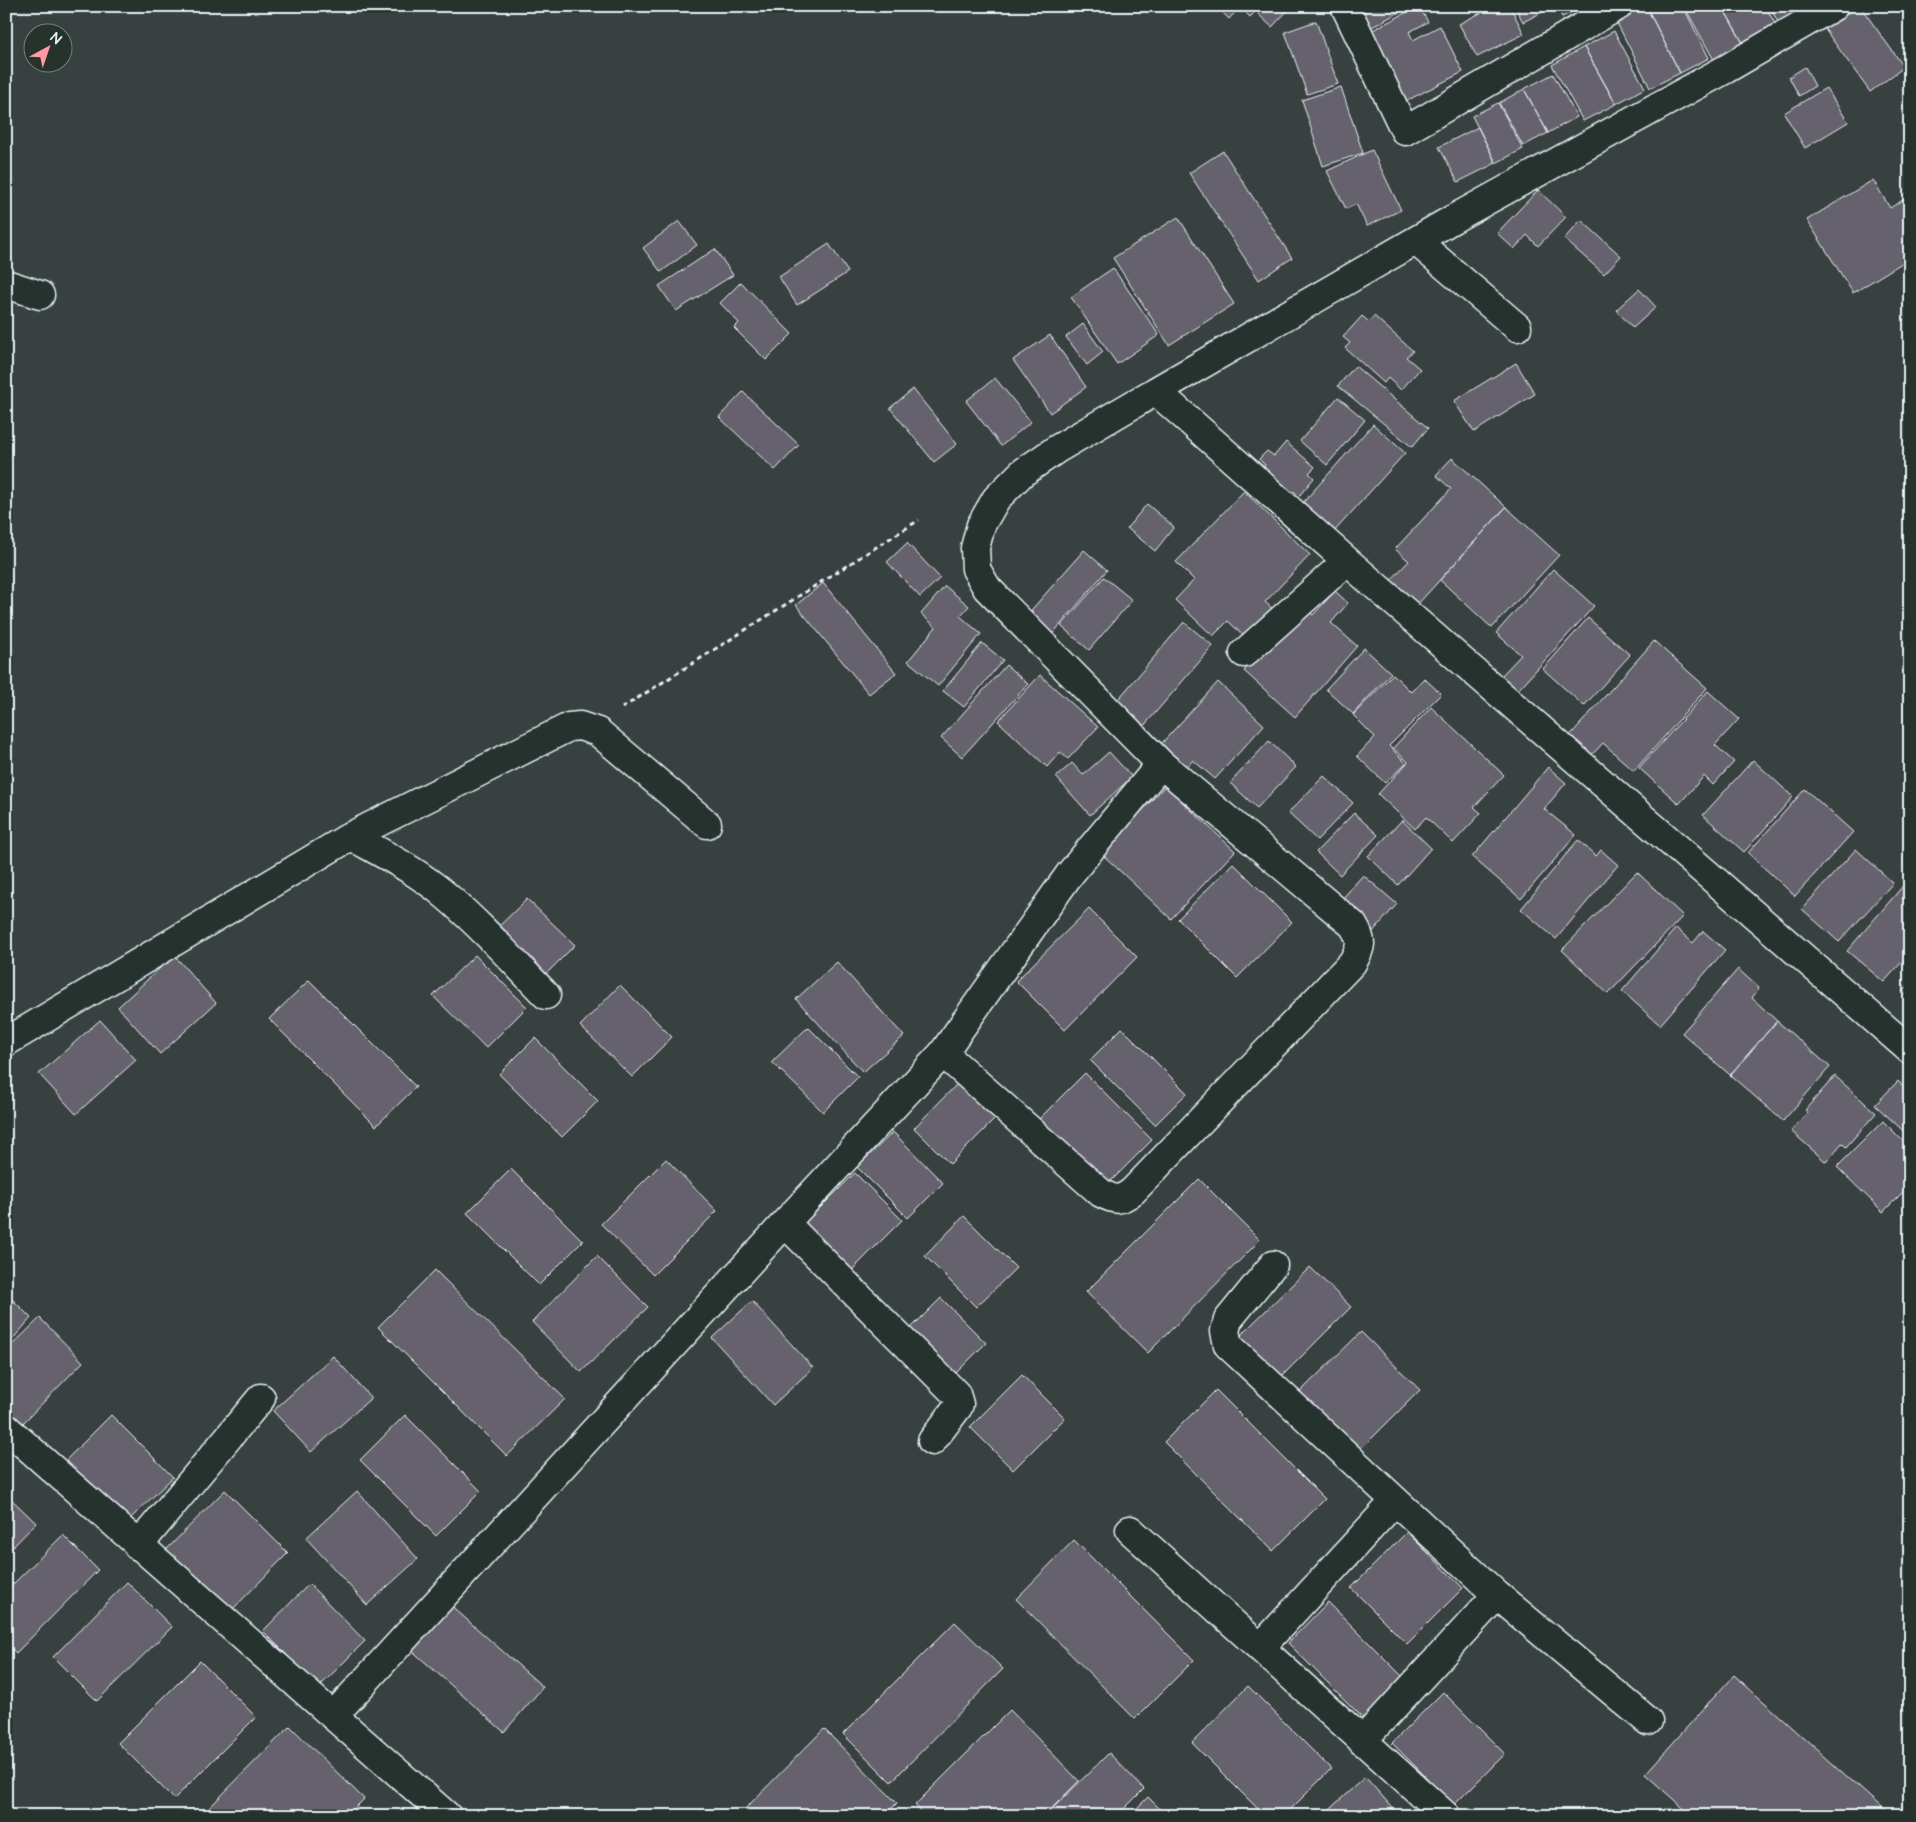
<svg xmlns="http://www.w3.org/2000/svg" width="1916" height="1822" font-family="'Architects Daughter',sans-serif">
	<style>
		.building { fill: #66626d; stroke: #e8f1f8 }
		.lines { fill: none; stroke-linecap: round; stroke-linejoin: round }
		.minor-casing { stroke: #e8f1f8; stroke-width: 31 }
		.path { stroke: #e8f1f8; stroke-width: 3; stroke-dasharray: 5 4; stroke-linecap: butt }
		.minor { stroke: #26332d; stroke-width: 28 }
	</style>
	<rect width="100%" height="100%" fill="#394140"/>
	<filter id="ink" filterUnits="userSpaceOnUse"><feTurbulence type="fractalNoise" baseFrequency=".02" numOctaves="2"/><feDisplacementMap in="SourceGraphic" scale="10" xChannelSelector="R" yChannelSelector="G"/><feConvolveMatrix kernelMatrix="1 2 1 2 8 2 1 2 1" color-interpolation-filters="sRGB"/></filter>
	<g filter="url(#ink)">
		<!-- building -->
		<path class="building" d="M1216,6h45l-11,11 -10,-10 -11,12z
			M1265,6h27l-20,21 -14,-13z
			M1349,6h61l-47,26z
			M1419,6l9,16 -19,10 4,8 27,-14 23,46 -57,29 -35,-70z
			M1494,6h16l14,28 -47,23 -18,-33z
			M1515,6h39l-31,16z
			M1557,6h27l-22,11z
			M1639,6h7l34,67 -30,15 -35,-69z
			M1646,6h37l26,52 -29,15z
			M1684,6h38l21,37 -29,17z
			M1722,6h43l11,19 -33,18z
			M1769,6h36l-27,16z
			M1854,6h6l44,61 -34,25 -46,-64z
			M1316,21l22,63 -31,10 -22,-62z
			M1614,31l31,57 -29,16 -32,-57z
			M1584,47l32,57 -33,17 -31,-56z
			M1805,67l10,19 -16,10 -10,-19z
			M1553,74l24,43 -29,16 -24,-44z
			M1341,87l22,66 -40,13 -21,-66z
			M1826,88l22,34 -43,26 -21,-35z
			M1524,89l24,44 -25,13 -24,-43z
			M1498,103l25,46 -27,14 -24,-47z
			M1478,127l18,36 -38,19 -19,-35z
			M1372,150l29,60 -34,16 -11,-22 -10,5 -19,-38z
			M1223,151l69,107 -33,22 -70,-107z
			M1873,180l17,28 19,-12 1,2v60l-57,35 -46,-73z
			M1538,190l28,27 -28,29 -11,-11 -13,14 -17,-16z
			M1178,217l56,87 -65,41 -56,-87z
			M1581,220l40,36 -17,18 -40,-35z
			M679,221l18,24 -36,27 -18,-24z
			M829,244l19,28 -51,33 -18,-28z
			M715,249l18,26 -57,36 -17,-25z
			M1113,268l46,67 -42,29 -46,-67z
			M741,282l51,52 -26,26 -32,-32 5,-5 -19,-20z
			M1639,289l17,18 -23,21 -17,-18z
			M1362,316l7,6 5,-6 39,35 -7,6 14,12 -19,21 -13,-12 -4,5 -39,-35 5,-5 -7,-6z
			M1083,324l20,28 -16,13 -21,-28z
			M1050,335l36,52 -36,26 -37,-53z
			M1516,363l19,31 -61,38 -20,-31z
			M1355,366l73,62 -16,19 -74,-61z
			M995,378l36,44 -30,24 -35,-45z
			M913,389l44,55 -23,18 -44,-54z
			M743,392l56,53 -24,25 -56,-53z
			M1338,397l27,23 -38,45 -27,-24z
			M1373,424l32,29 -73,81 -32,-28z
			M1286,442l29,25 -6,6 5,5 -15,18 -5,-5 -3,4 -29,-26 3,-4 -6,-6 8,-8 7,5z
			M1452,458l54,49 -89,98 -27,-24 19,-20 -14,-12 56,-60 -15,-14z
			M1244,491l66,64 -45,47 9,8 -28,28 -18,-17 -15,15 -38,-36 19,-20 -18,-18z
			M1147,504l27,23 -19,24 -28,-23z
			M1506,507l53,48 -67,73 -52,-48z
			M907,543l33,35 -20,19 -33,-35z
			M1084,550l23,20 -57,67 -24,-21z
			M1553,569l41,37 -77,85 -16,-15 20,-21 -25,-22z
			M1104,577l28,23 -43,50 -28,-24z
			M823,583l73,90 -27,21 -73,-89z
			M945,586l24,20 -9,10 21,18 -43,52 -30,-25 28,-34 -15,-13z
			M1335,591l13,12 -17,20 26,23 -62,71 -51,-46 58,-66 11,10z
			M1588,618l42,37 -46,51 -41,-37z
			M1184,622l29,24 -70,81 -28,-24z
			M1654,641l53,47 -73,83 -31,-28 -15,16 -22,-19z
			M982,643l21,17 -39,47 -21,-16z
			M1364,648l27,25 -38,41 -27,-25z
			M1006,665l22,19 -66,73 -21,-19z
			M1393,674l18,18 13,-14 17,16 -52,52 17,17 -21,20 -28,-27 18,-19 -22,-22z
			M1040,675l58,52 -30,32 -8,-7 -13,15 -49,-46z
			M1218,682l46,43 -49,54 -22,-19 -7,8 -25,-24z
			M1708,691l31,28 -24,26 19,17 -21,23 -9,-9 -25,28 -40,-36z
			M1431,707l73,68 -30,32 7,6 -28,30 -27,-26 -11,12 -37,-35 30,-32 -15,-14z
			M1269,741l27,26 -39,41 -27,-25z
			M1109,752l23,25 -42,38 -34,-38 16,-14 11,12z
			M1753,760l40,37 -49,55 -41,-37z
			M1548,767l18,16 -22,26 32,26 -55,64 -49,-42z
			M1324,776l29,27 -36,37 -29,-27z
			M1165,786l70,65 -64,68 -69,-65z
			M1805,789l48,43 -58,64 -47,-43z
			M1354,813l24,22 -38,40 -24,-23z
			M1402,820l29,28 -33,37 -30,-29z
			M1578,840l18,16 5,-6 17,15 -62,74 -35,-30z
			M1856,849l37,34 -54,59 -37,-33z
			M1233,863l59,59 -55,56 -59,-59z
			M1637,872l46,44 -75,78 -46,-44z
			M1363,875l34,29 -27,31 -34,-29z
			M1909,879l1,74 -26,29 -37,-31z
			M527,899l48,46 -36,36 -48,-47z
			M1089,909l48,48 -72,73 -49,-49z
			M1676,928l17,15 10,-12 22,19 -65,75 -38,-34z
			M174,955l42,48 -56,51 -42,-47z
			M475,955l52,52 -41,41 -53,-52z
			M837,962l67,74 -41,36 -67,-73z
			M1738,969l21,19 -7,10 25,23 -47,54 -48,-42z
			M309,980l107,107 -40,39 -107,-107z
			M1910,983v16l-8,-8z
			M620,985l52,52 -40,40 -52,-51z
			M100,1020l36,40 -60,54 -37,-40z
			M1777,1021l53,46 -47,54 -53,-46z
			M808,1027l50,50 -35,35 -51,-50z
			M1122,1028l65,65 -32,32 -65,-65z
			M535,1038l63,63 -36,36 -63,-63z
			M1085,1073l67,67 -47,47 -67,-67z
			M1835,1076l41,37 -30,34 -4,-4 -16,19 -35,-31 17,-19 -3,-2z
			M1898,1081l12,11v45l-35,-32z
			M958,1083l37,36 -45,45 -36,-36z
			M1883,1121l27,27v37l-27,27 -46,-45z
			M893,1132l50,51 -35,35 -51,-51z
			M666,1159l51,52 -64,64 -52,-51z
			M511,1169l72,72 -44,44 -72,-72z
			M855,1173l47,47 -58,58 -47,-47z
			M1199,1179l61,61 -112,113 -62,-61z
			M964,1216l52,52 -40,39 -51,-51z
			M597,1256l51,51 -67,65 -49,-50z
			M1310,1267l41,40 -73,73 -41,-41z
			M435,1270l130,129 -58,57 -129,-129z
			M6,1293l25,25 -25,29z
			M941,1298l45,45 -37,37 -45,-45z
			M752,1301l61,67 -40,37 -61,-67z
			M40,1318l43,44 -63,64 -14,-14v-61z
			M1361,1332l59,58 -65,65 -59,-59z
			M333,1356l38,42 -60,54 -38,-41z
			M1022,1375l43,43 -52,52 -43,-43z
			M1216,1390l109,109 -52,52 -109,-109z
			M111,1415l62,62 -47,46 -62,-61z
			M405,1415l76,76 -45,45 -76,-76z
			M225,1490l63,63 -60,61 -63,-63z
			M357,1491l61,68 -51,46 -61,-67z
			M6,1494l30,29 -30,31z
			M1407,1532l56,56 -56,56 -56,-56z
			M63,1535l35,35 -82,83 -10,-10v-52z
			M1074,1540l120,120 -59,59 -119,-120z
			M127,1582l45,45 -75,74 -44,-44z
			M309,1584l56,57 -46,46 -56,-56z
			M1328,1602l78,78 -40,41 -78,-78z
			M448,1603l95,84 -39,45 -95,-84z
			M955,1622l48,47 -112,113 -48,-48z
			M200,1661l56,56 -82,82 -56,-56z
			M1734,1675l157,141h-199l-47,-42z
			M1248,1686l83,83 -47,47h-19l-73,-73z
			M1443,1692l62,62 -51,51 -62,-62z
			M1010,1710l69,71 -35,35h-119l-10,-11z
			M290,1726l74,73 -17,17h-136l-5,-5z
			M824,1729l73,74 -13,13h-132l-7,-7z
			M1109,1753l35,36 -27,27h-72z
			M1365,1777l35,39h-78z
			M1148,1797l19,19h-38z"/>
		<g class="lines">
			<defs>
				<path id="minor" d="M1345,6l60,125 213,-125
					M1416,241l101,86
					M6,284l34,11
					M1156,391l297,-172 273,-150 108,-63
					M1244,653l103,-92
					M351,836c32,18 66,35 94,59 36,30 68,66 101,100
					M6,1042l345,-206 218,-109 11,-1 18,6 109,92
					M943,1053l158,140c15,8 19,8 32,-2l219,-228c10,-16 11,-22 1,-38l-192,-161 -174,-176 -11,-19 -1,-21 6,-23 15,-26 26,-26 35,-24 99,-58 191,170 563,489
					M785,1223l171,171 3,10 -1,3 -26,34
					M1273,1265l-45,55 -3,11 3,14 269,250 151,126
					M6,1428l441,388
					M1130,1530l316,286
					M138,1546l123,-148
					M1260,1648l135,-147
					M333,1716l452,-493 158,-170 126,-178 92,-111
					M1362,1741l135,-146"/>
			</defs>
			<!-- minor casing -->
			<use href="#minor" class="minor-casing"/>
			<!-- path -->
			<path class="path" d="M622,708l297,-188"/>
			<!-- minor -->
			<use href="#minor" class="minor"/>
		</g>
	</g>
	<!-- margin -->
	<rect width="1916" height="1822" fill="none" stroke="#26332d" stroke-width="25"/>
	<rect x="12" y="12" width="1891" height="1797" fill="none" stroke="#e8f1f8" stroke-width="2" filter="url(#ink)"/>
	<!-- north arrow -->
	<g transform="translate(48 48) rotate(40)"><circle r="24" fill="#26332d" stroke="#747f7e"/>
	<path d="M0-4L9 19L0 12L-9 19Z" fill="#ff9aa2"/>
	<text y="-8" font-size="14" font-weight="bold" text-anchor="middle" fill="#e8f1f8">N</text>
	</g>
</svg>
